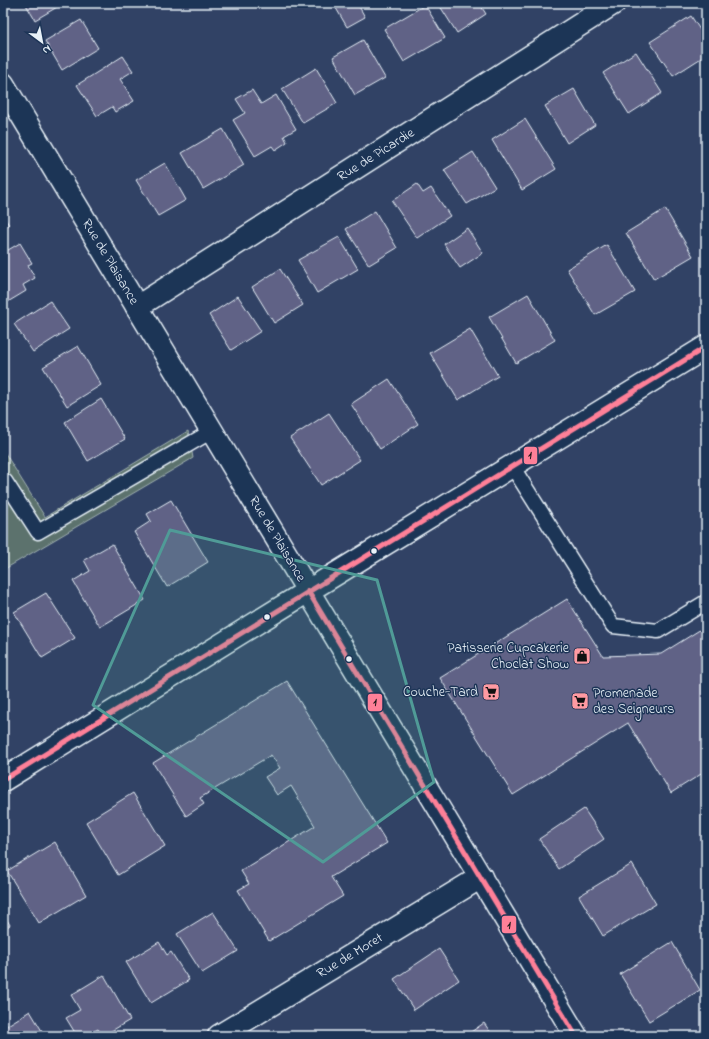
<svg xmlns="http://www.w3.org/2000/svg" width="709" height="1039" font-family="'Indie Flower',sans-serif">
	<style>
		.green { fill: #5c726d; stroke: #a2b2b2 }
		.building { fill: #616286; stroke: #e8f1f8 }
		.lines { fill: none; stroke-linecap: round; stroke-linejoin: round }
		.lane-casing { stroke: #e8f1f8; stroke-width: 17 }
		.street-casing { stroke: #e8f1f8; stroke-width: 25 }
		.secondary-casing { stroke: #e8f1f8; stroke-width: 25 }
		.lane { stroke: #1d3557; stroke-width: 14 }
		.street { stroke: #1d3557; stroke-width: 22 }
		.secondary { stroke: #1d3557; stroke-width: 22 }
		.bus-1-casing { stroke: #1d3557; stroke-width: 8 }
		.bus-1 { stroke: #ff8098; stroke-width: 5 }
		.marked { fill: #509b97; fill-opacity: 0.2; stroke: #509b97; stroke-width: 3; stroke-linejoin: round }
		.bus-dot { fill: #e8f1f8; stroke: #1d3557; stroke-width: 1.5 }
		.labels { text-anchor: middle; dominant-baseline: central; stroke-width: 3; stroke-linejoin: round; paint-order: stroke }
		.street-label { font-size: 14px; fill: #e8f1f8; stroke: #1d3557 }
		.poi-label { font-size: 14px; fill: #e8f1f8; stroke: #1d3557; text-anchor: end }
		.line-badge { stroke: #1d3557; stroke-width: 1.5 }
		.pale-badge-label { font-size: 11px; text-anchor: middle; font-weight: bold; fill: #111 }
	</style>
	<rect width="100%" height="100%" fill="#314265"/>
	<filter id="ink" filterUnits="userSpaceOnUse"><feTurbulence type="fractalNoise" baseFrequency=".025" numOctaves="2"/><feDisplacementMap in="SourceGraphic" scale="8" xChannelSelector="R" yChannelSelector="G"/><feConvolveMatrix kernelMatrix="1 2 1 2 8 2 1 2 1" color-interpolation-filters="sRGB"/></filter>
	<g filter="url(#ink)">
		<!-- green -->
		<path class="green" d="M188,431l5,27 -190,112v-120l42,67z"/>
		<!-- building -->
		<path class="building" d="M25,3h39l-29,17z
			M333,3h24l8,14 -18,10z
			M438,3h41l7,11 -29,19z
			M425,5l20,33 -41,24 -20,-33z
			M691,16l15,23v16l-33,21 -23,-34z
			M81,20l17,28 -36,22 -17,-29z
			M363,40l22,38 -30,17 -22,-38z
			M636,52l26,41 -33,21 -26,-41z
			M123,56l10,15 -13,8 14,22 -19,11 -3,-5 -15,9 -20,-31z
			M316,68l21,35 -34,20 -21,-34z
			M574,89l21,36 -28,18 -22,-37z
			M252,90l9,14 15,-9 20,34 -12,7 3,6 -12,8 -3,-4 -17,10 -22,-36 12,-7 -9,-14z
			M525,119l31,50 -34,21 -30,-50z
			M223,129l21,36 -41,24 -21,-36z
			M473,152l22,35 -28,17 -23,-34z
			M165,163l21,37 -28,16 -22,-36z
			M417,184l6,9 8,-5 19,28 -33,22 -25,-37z
			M665,209l28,47 -39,23 -28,-46z
			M375,211l22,37 -28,17 -23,-36z
			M3,215l6,10 -6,4z
			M467,228l16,25 -23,15 -16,-24z
			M339,237l19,32 -41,24 -19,-33z
			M20,243l12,20 -4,2 7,13 -12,7 3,6 -20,12 -3,-5v-45z
			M607,245l28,47 -40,23 -28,-46z
			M280,269l23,36 -29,18 -22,-36z
			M528,294l27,46 -39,23 -27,-46z
			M238,296l23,35 -30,19 -22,-35z
			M50,301l19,28 -36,23 -19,-28z
			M470,329l28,47 -40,24 -28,-47z
			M78,346l23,39 -34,21 -24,-39z
			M389,379l29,45 -38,25 -29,-45z
			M101,399l24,40 -37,22 -23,-39z
			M329,413l31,47 -39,25 -31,-47z
			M171,500l37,62 -41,25 -33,-55 17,-11 -4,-7z
			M112,544l33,56 -45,27 -27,-46 17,-10 -6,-11z
			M46,593l29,45 -33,20 -28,-46z
			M567,599l36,57 58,-2 45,-28v145l-35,22 -43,-70 -115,72 -73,-117z
			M287,681l100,162 -56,34 12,19 -74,45 -31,-51 11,-6 -8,-13 74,-45 -24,-40 -14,9 -12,-18 15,-9 -9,-13 -71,43 4,6 -18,12 -33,-53z
			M133,793l32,53 -47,29 -32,-53z
			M584,809l20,30 -45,30 -20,-30z
			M55,842l31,53 -47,28 -32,-52z
			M632,864l24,40 -53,32 -24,-40z
			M213,912l25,39 -36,22 -25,-39z
			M3,913l7,12 -7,5z
			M159,942l8,13 4,-3 18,28 -38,23 -25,-41z
			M672,942l28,48 -51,31 -29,-47z
			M439,949l20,31 -45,30 -20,-31z
			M104,975l26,45 -27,16 -5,-7 -13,7h-8l-11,-18 14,-8 -9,-15z
			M30,1011l15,25h-42v-8z
			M484,1023l9,13h-28z"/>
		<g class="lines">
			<defs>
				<path id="lane" d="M512,466l101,160 45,5 48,-29
					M5,481l33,51 174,-101"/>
				<path id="street" d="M137,307l477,-304
					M219,1036l262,-159"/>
				<path id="secondary" d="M3,84l573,952
					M3,780l305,-189 398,-244"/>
			</defs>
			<!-- lane casing -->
			<use href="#lane" class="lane-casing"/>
			<!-- street casing -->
			<use href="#street" class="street-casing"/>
			<!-- secondary casing -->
			<use href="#secondary" class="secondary-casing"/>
			<!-- lane -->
			<use href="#lane" class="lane"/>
			<!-- street -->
			<use href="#street" class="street"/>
			<!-- secondary -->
			<use href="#secondary" class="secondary"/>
			<defs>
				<path id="bus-1" d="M308,591l268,445
					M3,780l703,-433"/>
			</defs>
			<!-- bus-1 casing -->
			<use href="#bus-1" class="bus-1-casing"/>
			<!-- bus-1 -->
			<use href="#bus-1" class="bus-1"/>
		</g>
	</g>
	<!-- marked area -->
	<path class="marked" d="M170,530l207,50 57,202 -111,80 -230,-157z"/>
	<!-- icons -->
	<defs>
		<symbol id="shop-square" viewBox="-11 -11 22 22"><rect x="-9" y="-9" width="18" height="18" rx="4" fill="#ff9aa2" stroke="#1d3557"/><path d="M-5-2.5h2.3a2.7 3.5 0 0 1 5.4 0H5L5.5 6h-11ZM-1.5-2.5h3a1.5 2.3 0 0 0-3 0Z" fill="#111"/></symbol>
		<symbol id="supermarket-square" viewBox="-11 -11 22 22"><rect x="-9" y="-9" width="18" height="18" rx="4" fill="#ff9aa2" stroke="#1d3557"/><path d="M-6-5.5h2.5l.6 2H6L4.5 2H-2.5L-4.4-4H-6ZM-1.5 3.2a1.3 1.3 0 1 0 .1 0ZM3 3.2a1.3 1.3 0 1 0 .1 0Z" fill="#111"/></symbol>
	</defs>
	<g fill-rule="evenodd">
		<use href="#shop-square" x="572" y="646" width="20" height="20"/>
		<use href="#supermarket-square" x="481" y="682" width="20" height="20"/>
		<use href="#supermarket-square" x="570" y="691" width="20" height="20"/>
	</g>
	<!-- markers -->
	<g class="bus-dot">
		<circle cx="374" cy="551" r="3.5"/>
		<circle cx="267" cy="617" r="3.5"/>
		<circle cx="349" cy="659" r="3.5"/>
	</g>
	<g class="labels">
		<!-- street labels -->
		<g class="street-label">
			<text transform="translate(376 155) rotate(-32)">Rue de Picardie</text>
			<text transform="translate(110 262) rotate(59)">Rue de Plaisance</text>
			<text transform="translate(277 539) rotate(59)">Rue de Plaisance</text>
			<text transform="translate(350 956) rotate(-31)">Rue de Moret</text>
		</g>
		<!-- poi labels -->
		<g class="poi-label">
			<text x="569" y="648">Patisserie Cupcakerie<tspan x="569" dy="16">Choclat Show</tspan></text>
			<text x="478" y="692">Couche-Tard</text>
			<text x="593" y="693" text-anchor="start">Promenade<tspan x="593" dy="16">des Seigneurs</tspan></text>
		</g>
	</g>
	<g class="line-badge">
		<rect x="523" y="446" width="15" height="19" rx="4" fill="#ff8098"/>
		<rect x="367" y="693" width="16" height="19" rx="4" fill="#ff8098"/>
		<rect x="501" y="915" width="16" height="19" rx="4" fill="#ff8098"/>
	</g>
	<g class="pale-badge-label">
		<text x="530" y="459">1</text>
		<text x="375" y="706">1</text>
		<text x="509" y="929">1</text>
	</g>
	<!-- margin -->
	<rect width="709" height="1039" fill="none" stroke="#1d3557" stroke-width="16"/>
	<rect x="8" y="8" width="693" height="1023" fill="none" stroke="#e8f1f8" stroke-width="1.5" filter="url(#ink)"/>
	<!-- north arrow -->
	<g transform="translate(42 42) rotate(148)" stroke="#1d3557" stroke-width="3" paint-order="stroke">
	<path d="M0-3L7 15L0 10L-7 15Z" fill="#e8f1f8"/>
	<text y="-6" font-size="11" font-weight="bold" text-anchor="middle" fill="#e8f1f8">N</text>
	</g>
</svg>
